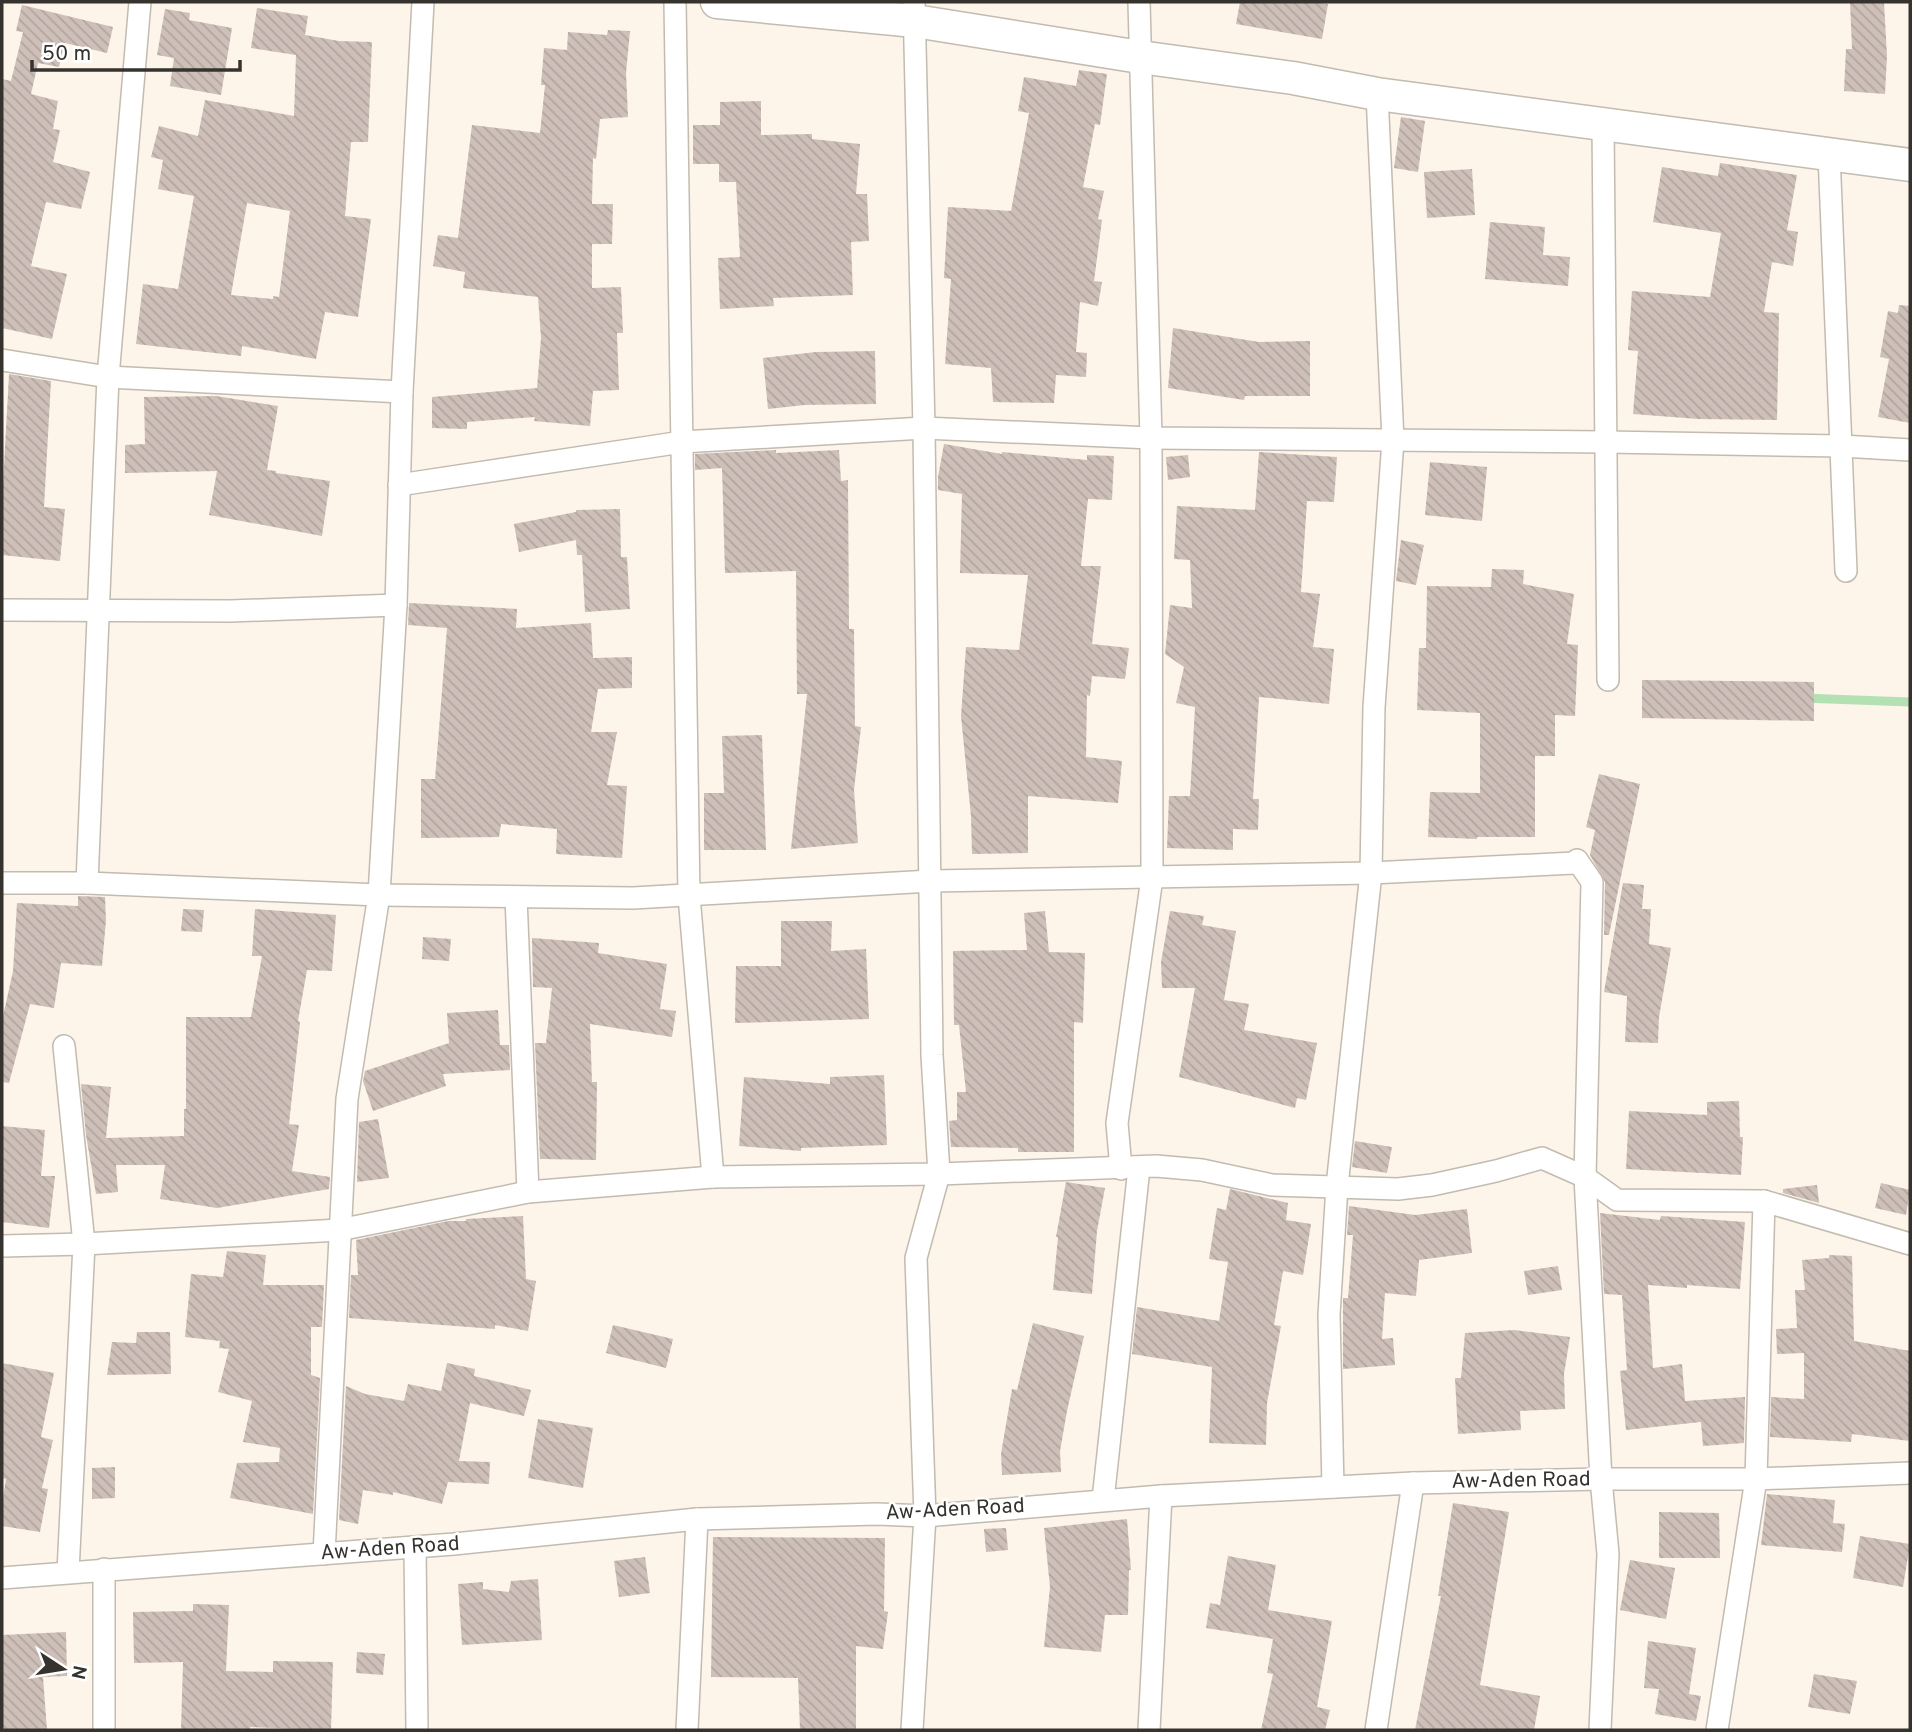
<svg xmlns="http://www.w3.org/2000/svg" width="1912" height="1732" font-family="Overpass,sans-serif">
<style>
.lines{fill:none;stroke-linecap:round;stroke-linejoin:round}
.stream{stroke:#b4e1b4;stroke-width:9}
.building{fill:url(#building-back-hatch);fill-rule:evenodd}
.street-casing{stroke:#c2bbaf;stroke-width:24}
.secondary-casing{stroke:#c2bbaf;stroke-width:35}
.street{stroke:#fff;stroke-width:21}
.secondary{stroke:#fff;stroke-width:32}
.labels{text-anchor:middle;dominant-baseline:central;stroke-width:5;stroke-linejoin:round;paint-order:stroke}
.street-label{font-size:21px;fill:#36332f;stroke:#fff}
</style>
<defs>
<pattern id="building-back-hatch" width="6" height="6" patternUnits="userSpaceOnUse" patternTransform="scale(1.75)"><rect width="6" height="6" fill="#cec0b9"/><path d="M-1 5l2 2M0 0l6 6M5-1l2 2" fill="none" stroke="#b2a59f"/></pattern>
</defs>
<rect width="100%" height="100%" fill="#fdf5e9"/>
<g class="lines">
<polyline class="stream" points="1802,698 1910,702"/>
</g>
<g class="building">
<polygon points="1240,2 1316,2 1328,4 1322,39 1236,24"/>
<polygon points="1850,2 1884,2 1887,56 1885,94 1844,91 1846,49 1852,49"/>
<polygon points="22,5 113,27 107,53 65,43 59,67 38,63 31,94 58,101 53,129 60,130 53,162 90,172 81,209 46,202 31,266 67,274 52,339 2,328 2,79 11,81 23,32 16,31"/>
<path d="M257,8L308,16L305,35L339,41L372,42L368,142H351L345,216L371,219L358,317L325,312L316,359L242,346L241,356L136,344L143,284L178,289L194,196L158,189L163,160L151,157L159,126L198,136L205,100L294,116L296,55L251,48ZM247,203L290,211L279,297L273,296V299L231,295Z"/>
<polygon points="165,9 190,13 189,20 232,28 221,95 170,86 174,58 157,55"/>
<polygon points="608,30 630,31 626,73 628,117 600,119 596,159 593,158 592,204 613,204 612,244 592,244 592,288 621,287 623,333 617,333 619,390 593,391 590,426 534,421 535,417 467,422 467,429 432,428 432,397 537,388 541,338 538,297 463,288 465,272 433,266 438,235 458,238 472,125 540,133 545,85 541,85 544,48 567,50 568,32 607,35"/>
<polygon points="1079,70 1107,74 1100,125 1095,124 1083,187 1104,191 1098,219 1102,220 1094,281 1102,282 1098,306 1080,302 1076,352 1087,353 1086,377 1056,375 1054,403 993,402 991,368 945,364 951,279 944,278 948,207 1011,211 1029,113 1018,111 1024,77 1076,86"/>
<polygon points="761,101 761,135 812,134 812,139 860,144 856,194 867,194 869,241 851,242 853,295 773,298 774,306 720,309 718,258 740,257 736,182 719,182 719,164 693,164 693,125 720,125 720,102"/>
<polygon points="1401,117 1425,121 1418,172 1394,168"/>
<polygon points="1720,163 1797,175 1787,230 1798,232 1793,266 1772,262 1764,312 1779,313 1777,420 1698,419 1633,414 1638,351 1628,350 1632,291 1710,297 1721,233 1653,222 1662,167 1718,176"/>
<polygon points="1472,169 1475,215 1427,218 1424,172"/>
<polygon points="1490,222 1545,227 1543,255 1570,257 1568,286 1485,279"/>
<polygon points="1899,305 1910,306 1910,423 1878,417 1889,359 1880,357 1888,311 1898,313"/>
<polygon points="1173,328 1259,342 1310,341 1310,396 1245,396 1244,400 1168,388"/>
<polygon points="875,351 876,404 804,405 768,409 763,358 816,352"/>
<polygon points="9,374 51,381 44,507 65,509 60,561 2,555 2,503"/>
<polygon points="216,396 278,406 267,470 276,471 276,473 330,481 322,536 209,515 217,471 125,473 125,445 145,444 144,397"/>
<polygon points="944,444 1002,454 1002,452 1087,460 1087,455 1114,456 1112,500 1088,499 1081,566 1101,566 1092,644 1129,648 1125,679 1092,676 1090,696 1087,695 1086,757 1122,761 1118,803 1028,796 1028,853 972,854 971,816 961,716 966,647 1019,650 1028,575 960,573 962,494 938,490 938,477"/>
<polygon points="776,450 776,453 839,450 841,481 848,480 849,629 854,629 855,726 861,727 854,790 858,843 791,849 807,694 797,694 796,571 725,573 722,468 695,470 695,454"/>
<polygon points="1259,452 1337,457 1334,502 1307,501 1301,592 1320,594 1313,647 1334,649 1329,704 1259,697 1253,799 1259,799 1258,830 1233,829 1233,850 1167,848 1169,796 1190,796 1195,707 1176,703 1184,667 1165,654 1170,605 1192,608 1190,560 1174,559 1177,506 1255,510"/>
<polygon points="1188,455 1190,477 1168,480 1166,457"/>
<polygon points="1430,462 1487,467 1482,521 1425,515"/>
<polygon points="620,509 621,557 627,557 630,609 585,612 582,555 577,555 576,540 519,552 514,524 576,512 576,510"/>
<polygon points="1401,540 1424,545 1416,585 1396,581"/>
<polygon points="1492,569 1524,570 1523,584 1574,594 1567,644 1578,645 1575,716 1555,715 1555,756 1535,756 1535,837 1477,837 1477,839 1428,837 1430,792 1480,793 1480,713 1417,710 1419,648 1426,648 1427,586 1491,587"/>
<polygon points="409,603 517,609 516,628 591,623 593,658 632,657 632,688 598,689 591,732 617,732 607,785 627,786 622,858 556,854 557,829 501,824 499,837 421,838 421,779 435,779 447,628 408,625"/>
<polygon points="1642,680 1814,682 1814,721 1642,718"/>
<polygon points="762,735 766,850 704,850 704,793 724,793 722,736"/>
<polygon points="1599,774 1640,784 1609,935 1604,935 1605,882 1590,855 1595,830 1586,827"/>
<polygon points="1623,883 1644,885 1642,909 1651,909 1649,944 1671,948 1659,1017 1658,1043 1625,1042 1627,996 1604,992"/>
<polygon points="78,896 105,897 106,920 102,966 61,963 54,1008 30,1004 9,1083 2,1082 2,1021 13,971 17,903 78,906"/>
<polygon points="183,909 204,910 202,932 181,931"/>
<polygon points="255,909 336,915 332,971 307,970 298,1021 300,1022 289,1124 299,1125 292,1171 330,1177 329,1189 217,1208 160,1199 165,1165 116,1165 118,1192 96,1194 86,1135 81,1084 111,1087 106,1138 184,1136 184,1109 186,1109 186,1017 251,1017 262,956 252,956"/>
<polygon points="1045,911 1049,952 1085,953 1083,1023 1074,1022 1074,1152 1018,1152 1018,1148 951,1147 949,1121 957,1120 957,1092 966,1092 959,1025 954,1025 953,951 1027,950 1024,913"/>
<polygon points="1170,911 1204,916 1202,925 1236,931 1224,1000 1249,1004 1244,1030 1317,1043 1306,1100 1297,1098 1295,1108 1179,1077 1195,988 1162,988 1161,962"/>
<polygon points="781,921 832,921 831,951 866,949 869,1019 735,1023 736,966 781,966"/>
<polygon points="423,937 451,939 449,961 422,959"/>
<polygon points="532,938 599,943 598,953 667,964 660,1009 676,1011 672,1037 590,1024 592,1082 597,1082 596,1160 540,1159 535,1043 546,1043 552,988 533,987"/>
<polygon points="498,1010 500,1045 509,1045 510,1070 443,1074 446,1086 373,1111 363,1081 365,1071 449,1043 447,1013"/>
<polygon points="884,1075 887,1145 801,1148 801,1151 739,1146 744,1077 830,1084 830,1077"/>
<polygon points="1739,1101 1740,1137 1743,1137 1741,1175 1626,1169 1629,1111 1707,1115 1707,1102"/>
<polygon points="378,1119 389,1178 357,1182 359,1122"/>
<polygon points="2,1126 45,1130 41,1176 55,1176 49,1228 2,1222"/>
<polygon points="1355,1141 1392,1147 1387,1173 1352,1167"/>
<polygon points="1066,1182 1105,1188 1097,1231 1092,1294 1053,1290 1058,1237 1056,1237"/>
<polygon points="1881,1183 1910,1190 1906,1215 1875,1208"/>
<polygon points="1817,1185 1819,1203 1783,1193 1783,1189"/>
<polygon points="1230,1189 1288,1203 1286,1220 1311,1224 1303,1275 1283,1271 1274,1325 1281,1326 1267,1403 1266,1445 1209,1443 1212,1367 1132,1354 1137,1307 1219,1321 1228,1262 1209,1259 1217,1208 1226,1210"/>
<polygon points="1349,1206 1415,1215 1467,1209 1472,1253 1419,1260 1416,1296 1385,1293 1382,1339 1393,1338 1395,1365 1343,1369 1343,1298 1348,1298 1353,1235 1347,1235"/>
<polygon points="1600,1213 1660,1220 1661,1216 1745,1222 1740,1289 1687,1285 1687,1288 1648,1285 1653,1368 1682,1364 1685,1401 1745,1397 1744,1443 1703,1446 1701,1422 1626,1430 1620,1371 1627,1370 1622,1295 1604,1294"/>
<polygon points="523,1216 526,1279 536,1281 528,1331 495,1325 495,1329 349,1318 351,1275 358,1275 356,1240 448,1221 466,1221 466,1219"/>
<polygon points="227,1251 266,1255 263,1285 324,1285 322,1327 311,1327 311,1375 320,1378 313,1514 230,1498 237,1463 279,1462 280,1448 243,1442 252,1401 218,1392 229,1349 219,1348 220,1341 185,1337 191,1274 223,1277"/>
<polygon points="1829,1255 1852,1256 1854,1341 1910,1351 1910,1441 1852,1434 1851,1442 1770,1437 1771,1397 1804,1399 1804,1353 1777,1354 1776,1329 1797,1328 1795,1290 1805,1290 1802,1260 1829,1258"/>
<polygon points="1558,1266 1562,1290 1528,1295 1524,1271"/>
<polygon points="1033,1323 1084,1336 1067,1411 1060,1451 1061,1472 1002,1475 1001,1454 1012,1389 1017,1390"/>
<polygon points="613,1325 673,1339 666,1368 606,1353"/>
<polygon points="1514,1330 1570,1337 1564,1374 1565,1409 1520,1411 1521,1430 1458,1434 1455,1378 1461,1378 1465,1333"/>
<polygon points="137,1332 170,1332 171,1374 107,1375 112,1342 136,1343"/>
<polygon points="2,1363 54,1373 41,1437 53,1440 42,1488 48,1489 40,1532 2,1526 2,1505 6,1479 2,1478"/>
<polygon points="447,1363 475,1369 474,1376 531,1390 524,1416 470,1403 459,1461 490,1462 489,1484 448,1482 442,1504 393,1492 393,1495 363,1490 358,1524 339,1520 346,1386 365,1394 404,1401 408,1384 441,1391"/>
<polygon points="538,1419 593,1428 583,1488 528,1478"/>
<polygon points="115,1467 115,1498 92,1499 92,1468"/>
<polygon points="1767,1494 1835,1500 1833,1523 1845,1524 1842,1552 1761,1545"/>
<polygon points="1453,1503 1509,1512 1480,1685 1540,1696 1534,1730 1415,1730 1441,1596 1438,1596"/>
<polygon points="1659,1512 1719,1513 1720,1558 1659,1558"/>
<polygon points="1127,1519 1131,1570 1129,1570 1128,1615 1105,1615 1101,1652 1044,1647 1050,1587 1044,1528"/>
<polygon points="1006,1528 1008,1550 986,1552 984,1529"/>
<polygon points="1860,1536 1910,1544 1903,1587 1853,1578"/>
<polygon points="713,1537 885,1538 884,1611 888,1612 883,1649 856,1646 856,1730 800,1730 798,1678 711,1677"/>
<polygon points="1228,1556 1276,1565 1268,1610 1332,1621 1317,1707 1330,1710 1325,1730 1261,1730 1273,1674 1267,1673 1273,1639 1206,1628 1210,1603 1220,1605"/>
<polygon points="645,1557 650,1593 619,1597 614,1561"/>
<polygon points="1630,1560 1675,1568 1666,1619 1620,1610"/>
<polygon points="538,1579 542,1640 462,1645 458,1584 483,1582 483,1589 509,1592 511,1581"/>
<polygon points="193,1604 229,1605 226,1671 273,1672 273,1661 333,1662 331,1730 250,1727 250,1730 181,1729 183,1662 134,1663 133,1612 193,1611"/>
<polygon points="66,1632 67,1676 43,1677 47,1730 2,1730 2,1635"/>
<polygon points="1648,1641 1696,1648 1689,1694 1701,1696 1696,1721 1655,1714 1659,1689 1644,1688"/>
<polygon points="357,1652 385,1654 383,1675 356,1673"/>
<polygon points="1814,1674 1857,1681 1850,1714 1808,1707"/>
</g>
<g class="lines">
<g class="street-casing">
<g id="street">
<polyline points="675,2 689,896 713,1177"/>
<polyline points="1603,123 1608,680"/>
<polyline points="1829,154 1846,571"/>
<polyline points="2,360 108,377 402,392"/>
<polyline points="399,485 682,442 924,428 1151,438 1606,442 1842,446 1910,450"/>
<polyline points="2,610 231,611 396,605"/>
<polyline points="2,883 87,883 379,895 633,898 931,881 1371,873 1574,863 1577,860 1592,882 1585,1177 1601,1479 1608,1554 1600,1730"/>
<polyline points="87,883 108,377 140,2"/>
<polyline points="516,897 528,1192"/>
<polyline points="64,1046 84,1244 68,1572"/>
<polyline points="1121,1169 1117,1123 1152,878 1151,438 1139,2"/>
<polyline points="2,1246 84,1244 339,1230 528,1192 713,1177 939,1174 1156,1166 1202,1170 1272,1185 1398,1189 1432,1185 1496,1171 1542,1158 1585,1177 1617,1200 1764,1201"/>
<polyline points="1333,1487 1329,1315 1337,1186 1371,873 1374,707 1393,440 1377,94"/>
<polyline points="1103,1500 1139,1168"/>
<polyline points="415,1547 417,1730"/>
<polyline points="324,1554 347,1099 379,895 396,605 402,392 423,2"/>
<polyline points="2,1578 454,1544 697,1519 877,1514 925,1516 1161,1496 1413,1483 1601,1479 1756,1479 1910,1473"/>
<polyline points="104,1730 104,1569"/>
<polyline points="687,1730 697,1519"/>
<polyline points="912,1730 925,1516 916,1258 939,1174 932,1055 924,428 914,2"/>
<polyline points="1149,1730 1161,1496"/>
<polyline points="1376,1730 1413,1483"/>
<polyline points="1717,1730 1756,1479 1764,1201 1910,1244"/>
</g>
</g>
<g class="secondary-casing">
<polyline id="secondary" points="717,2 915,21 1140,57 1293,78 1377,94 1910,165"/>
</g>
<use href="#street" class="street"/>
<use href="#secondary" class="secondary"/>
</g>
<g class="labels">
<g class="street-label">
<text transform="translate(1521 1481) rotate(-1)">Aw-Aden Road</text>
<text transform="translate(955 1510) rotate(-3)">Aw-Aden Road</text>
<text transform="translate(390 1549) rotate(-4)">Aw-Aden Road</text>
</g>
</g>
<rect width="1912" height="1732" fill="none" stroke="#36332f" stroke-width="7"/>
<g transform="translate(63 1669) rotate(102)" stroke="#ffffff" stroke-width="5" paint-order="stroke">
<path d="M0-5L12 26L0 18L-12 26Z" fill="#36332f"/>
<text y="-10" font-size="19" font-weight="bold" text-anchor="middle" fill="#36332f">N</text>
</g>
<path d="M32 60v10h208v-10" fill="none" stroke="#36332f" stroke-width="3.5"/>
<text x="42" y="60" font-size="21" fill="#36332f" stroke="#ffffff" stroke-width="5" paint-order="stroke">50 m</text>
</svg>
